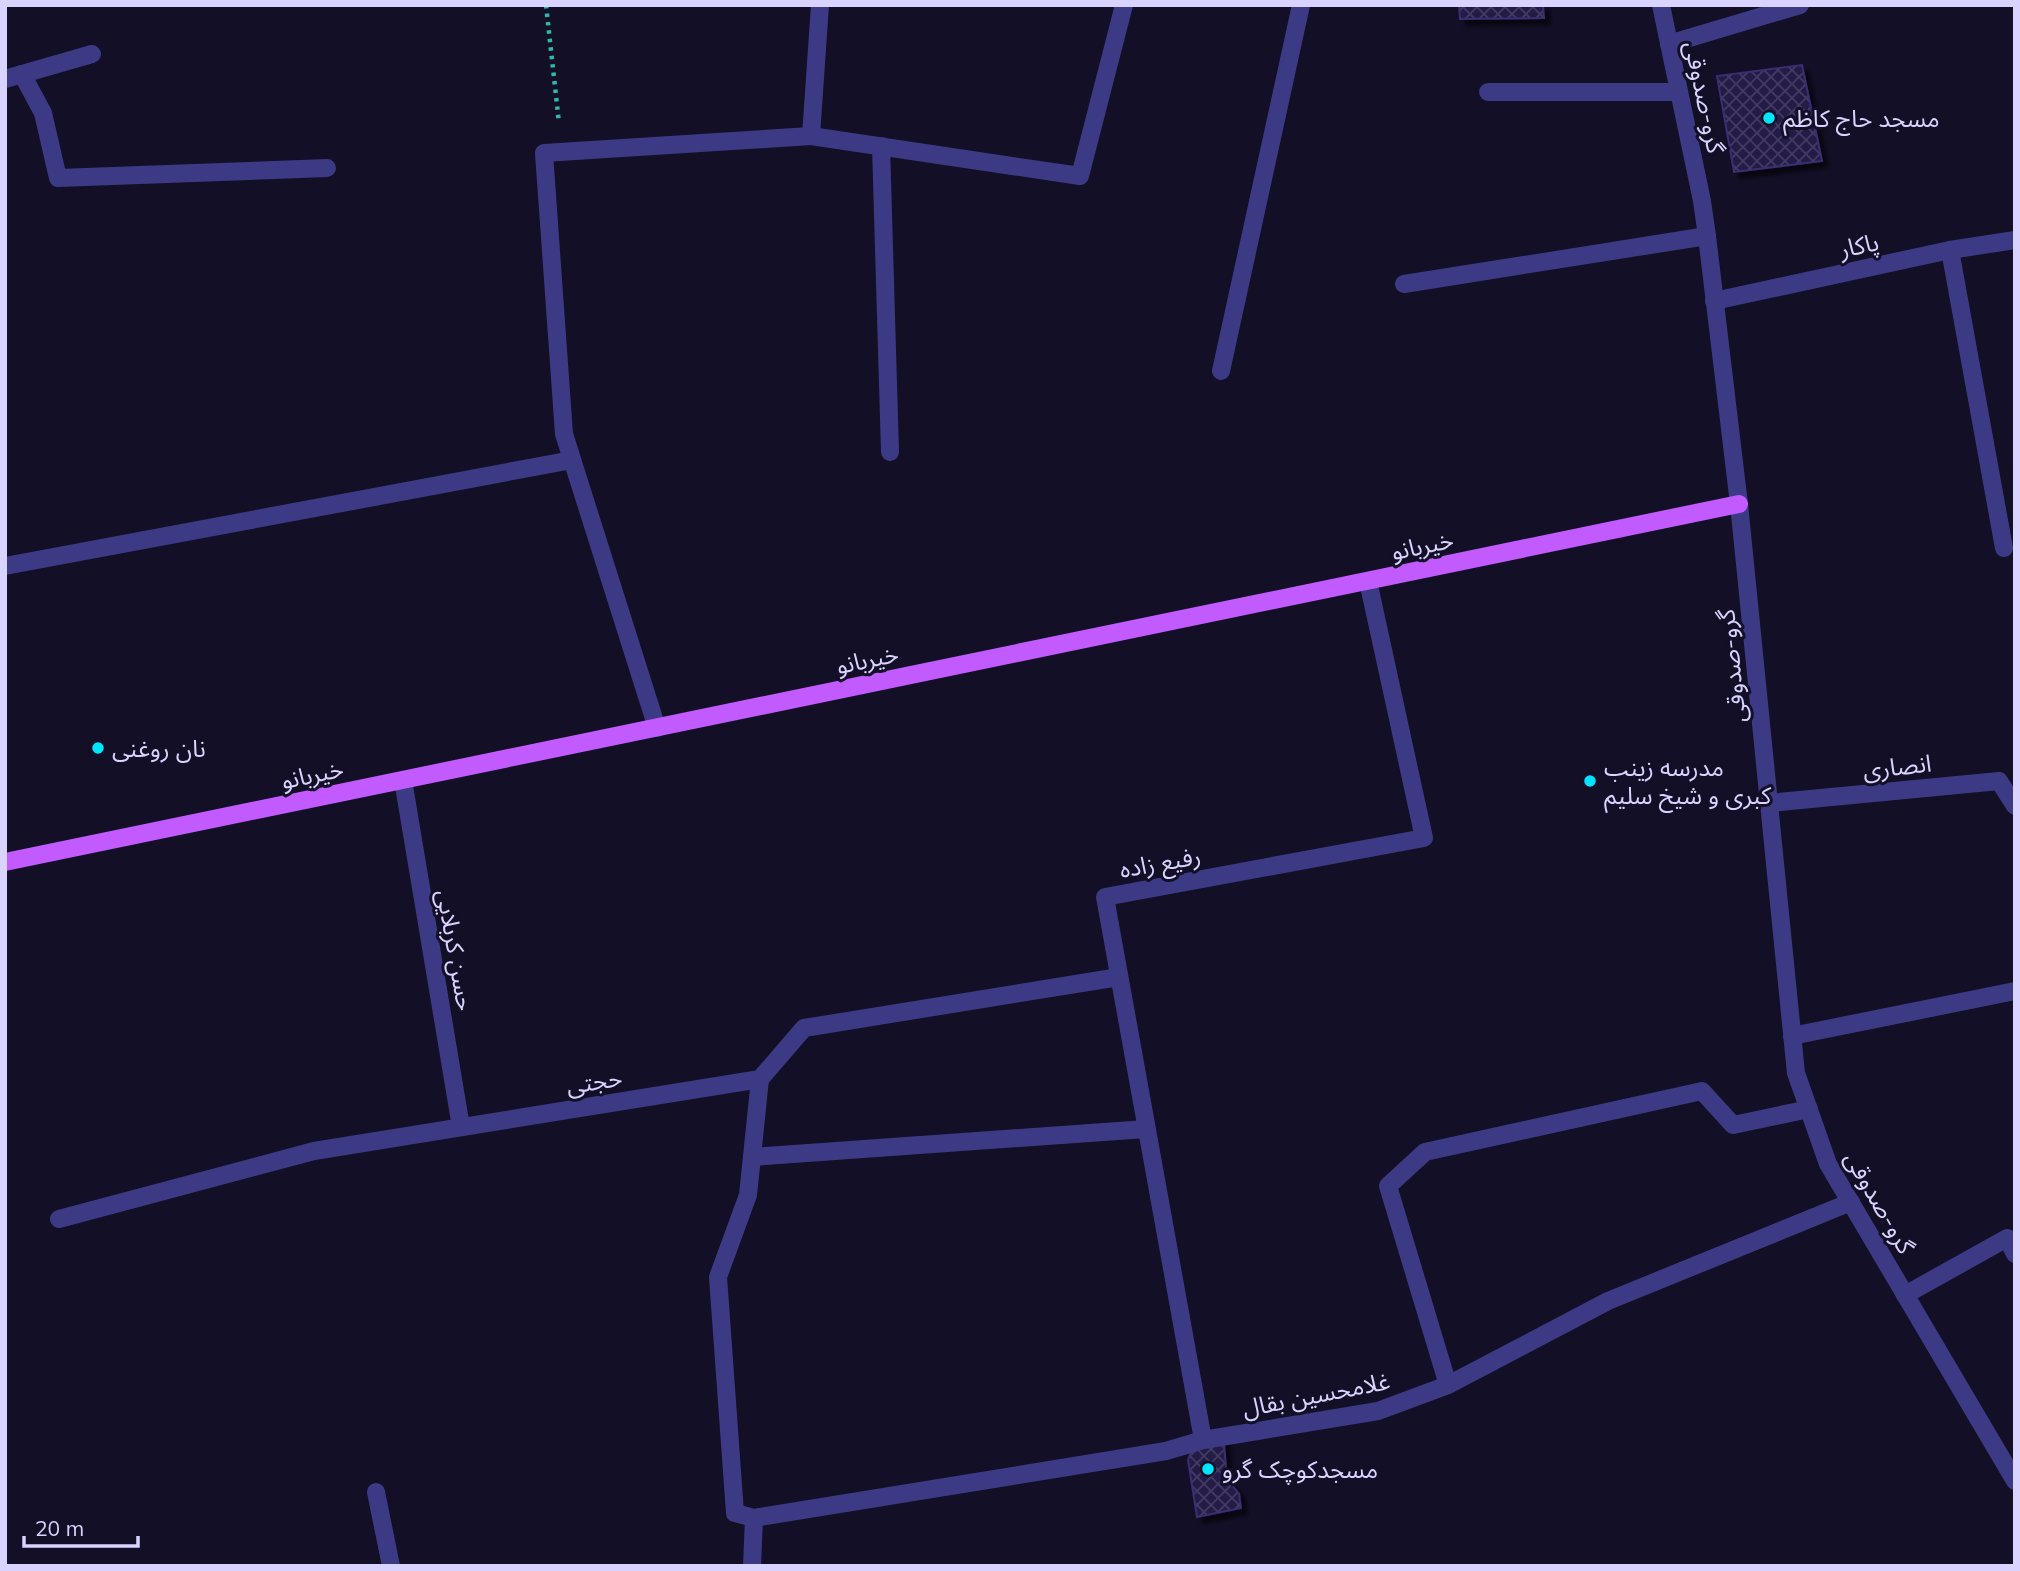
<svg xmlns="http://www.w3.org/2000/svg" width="2020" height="1571" font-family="Mulish,'Noto Sans Arabic',sans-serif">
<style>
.building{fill:url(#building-cross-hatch);stroke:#3b2d73;stroke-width:2;filter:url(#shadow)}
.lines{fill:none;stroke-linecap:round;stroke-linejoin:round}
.path{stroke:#2fb8b0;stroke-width:4.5;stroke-dasharray:3.5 5;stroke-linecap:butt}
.minor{stroke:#3d3a85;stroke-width:18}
.major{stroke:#c25bff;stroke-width:18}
.poi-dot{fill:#00e5ff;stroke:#130f26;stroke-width:2.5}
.labels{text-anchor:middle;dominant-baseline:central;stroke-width:6;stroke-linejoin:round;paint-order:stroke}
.street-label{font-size:24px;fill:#d9d4ff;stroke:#130f26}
.poi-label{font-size:24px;fill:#d9d4ff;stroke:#130f26;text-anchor:start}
</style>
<defs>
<pattern id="building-cross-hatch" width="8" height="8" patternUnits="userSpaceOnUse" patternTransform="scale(1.75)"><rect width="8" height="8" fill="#241b47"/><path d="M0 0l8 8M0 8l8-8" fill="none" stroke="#433b63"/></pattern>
<filter id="shadow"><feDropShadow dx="6" dy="6" stdDeviation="2" flood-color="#0009"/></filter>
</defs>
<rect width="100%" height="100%" fill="#130f26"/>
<g class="building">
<polygon points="1459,5 1543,5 1544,18 1460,19"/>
<polygon points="1802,65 1822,161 1734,172 1717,76"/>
<polygon points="1223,1433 1227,1479 1239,1494 1241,1508 1197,1517 1188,1460 1193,1447"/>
</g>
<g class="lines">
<polyline class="path" points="546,5 559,123"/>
<g class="minor">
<polyline points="1661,5 1702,201 1707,236 1739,504 1796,1073 1828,1164 2015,1481"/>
<polyline points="1669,44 1800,5"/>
<polyline points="22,74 43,113 58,178 327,168"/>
<polyline points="5,79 92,54"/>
<polyline points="1488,92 1679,92"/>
<polyline points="811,136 820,5"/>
<polyline points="881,146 890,452"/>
<polyline points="1950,250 2004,548"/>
<polyline points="1404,284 1707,236"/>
<polyline points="1714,301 1950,250 2015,240"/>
<polyline points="1221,371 1301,5"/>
<polyline points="5,566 572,460"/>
<polyline points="657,728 564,434 544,153 811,136 1080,176 1124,5"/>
<polyline points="403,780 461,1127"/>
<polyline points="1769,803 1999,781 2015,806"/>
<polyline points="1792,1036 2015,991"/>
<polyline points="760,1079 748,1195 718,1277 735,1513 754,1518 1166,1451 1203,1440 1378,1411 1448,1385 1608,1301 1851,1202"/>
<polyline points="752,1157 1146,1129"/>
<polyline points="59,1219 314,1151 760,1079 804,1028 1119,977"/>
<polyline points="1905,1295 2007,1238 2015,1254"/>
<polyline points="1448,1385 1388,1186 1425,1152 1702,1091 1733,1125 1809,1109"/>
<polyline points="1203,1440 1105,897 1424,838 1368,581"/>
<polyline points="376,1492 391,1566"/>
<polyline points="752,1566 754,1518"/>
</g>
<polyline class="major" points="5,862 1739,504"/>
</g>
<g class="poi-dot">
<circle cx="1769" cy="118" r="7"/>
<circle cx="98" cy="748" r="7"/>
<circle cx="1590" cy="781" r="7"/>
<circle cx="1208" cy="1469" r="7"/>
</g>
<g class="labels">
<g class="street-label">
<text transform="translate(1705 97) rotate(78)">گرو-صدوقی</text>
<text transform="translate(1859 245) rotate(-12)">پاکار</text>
<text transform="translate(1422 545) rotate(-12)">خیربانو</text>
<text transform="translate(867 659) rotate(-12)">خیربانو</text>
<text transform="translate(1731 666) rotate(-96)">گرو-صدوقی</text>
<text transform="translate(1897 766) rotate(-6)">انصاری</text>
<text transform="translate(312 774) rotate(-12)">خیربانو</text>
<text transform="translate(1160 862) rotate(-10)">رفیع زاده</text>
<text transform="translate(456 950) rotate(80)">حسن کربلایی</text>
<text transform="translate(594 1081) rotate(-9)">حجتی</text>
<text transform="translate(1880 1202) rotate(60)">گرو-صدوقی</text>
<text transform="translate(1316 1394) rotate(-11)">غلامحسین بقال</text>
</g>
<g class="poi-label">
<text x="1783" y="118">مسجد حاج کاظم</text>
<text x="112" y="748">نان روغنی</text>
<text x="1604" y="767">مدرسه زینب<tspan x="1604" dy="28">کبری و شیخ سلیم</tspan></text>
<text x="1222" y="1469">مسجدکوچک گرو</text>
</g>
</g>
<rect width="2020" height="1571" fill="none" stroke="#d9d4ff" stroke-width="14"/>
<path d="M24 1536v10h114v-10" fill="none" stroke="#d9d4ff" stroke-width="3.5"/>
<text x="35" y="1536" font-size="21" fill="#d9d4ff" stroke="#130f26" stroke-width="5" paint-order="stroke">20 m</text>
</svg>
